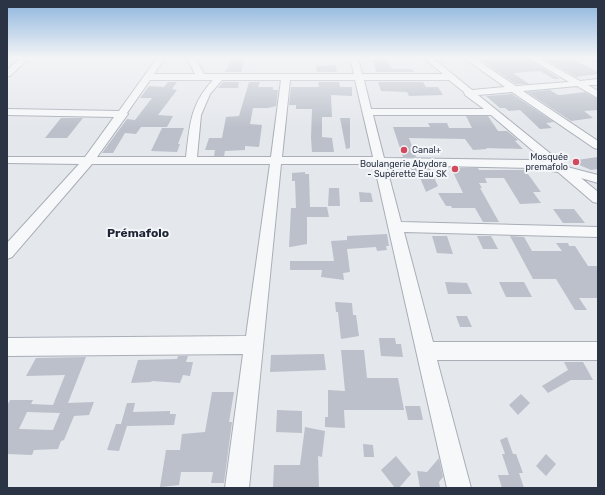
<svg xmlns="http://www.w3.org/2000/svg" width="605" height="495" font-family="Rubik,sans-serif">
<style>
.building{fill:#bbc0ca;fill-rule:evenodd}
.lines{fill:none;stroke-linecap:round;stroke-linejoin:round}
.minor-casing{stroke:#a9aeb7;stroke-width:2}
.minor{fill:#f7f8fa;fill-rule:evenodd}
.poi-dot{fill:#d1495b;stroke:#f4f6f9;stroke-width:1.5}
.labels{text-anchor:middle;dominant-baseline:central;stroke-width:4;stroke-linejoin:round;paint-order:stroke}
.far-poi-label{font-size:9px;fill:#2b3445;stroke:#f4f6f9;text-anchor:end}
.neighbourhood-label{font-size:12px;font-weight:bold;fill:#1d2536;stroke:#f4f6f9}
</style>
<rect width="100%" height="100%" fill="#e4e7ec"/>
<g class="building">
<polygon points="230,58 243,58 242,62 244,62 241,72 224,72 228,68"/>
<polygon points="493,58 528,58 560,79 554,79 540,71 513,73 529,84 516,84 480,60"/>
<polygon points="543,58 570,58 598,72 598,74 576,77"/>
<polygon points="373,59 386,59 392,69 412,69 414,72 376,72"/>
<polygon points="335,65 337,72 317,72 316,66"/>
<polygon points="168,82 177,82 172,89 177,90 158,115 173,116 167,127 141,127 136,134 125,133 113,153 102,153 127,119 135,120 152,98 140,98 149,86 164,87"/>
<polygon points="223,82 239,82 238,88 218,88"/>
<polygon points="249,82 260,82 258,87 273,87 273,90 278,90 276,106 268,108 253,108 250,124 262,125 259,147 245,146 245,150 225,151 224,156 214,156 215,150 205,150 209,138 222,138 226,117 239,116"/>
<polygon points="318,82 339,82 340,87 352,87 352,96 331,95 332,117 322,117 322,137 332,138 334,152 312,152 311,138 312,109 296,109 296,105 289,105 291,87 319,87"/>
<polygon points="378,82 423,82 426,87 438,87 443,95 409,96 407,92 381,91"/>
<polygon points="550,90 558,95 561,95 585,92 598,99 598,110 584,111 593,118 571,121 527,92"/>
<polygon points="512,94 554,122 546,123 552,128 540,129 520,110 509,111 505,108 500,108 486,96"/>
<polygon points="466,116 488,116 498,131 507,131 518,140 515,141 523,149 486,148 487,149 473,150 465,139 409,138 416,157 403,157 393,127 430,127 428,123 447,123 449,128 472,128"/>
<polygon points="61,118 83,118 67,138 45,138"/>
<polygon points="340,118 350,118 350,148 346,149"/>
<polygon points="162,128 184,128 178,144 180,144 177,152 151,151"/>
<polygon points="598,157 598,169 591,170 570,161"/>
<polygon points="406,167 429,167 438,186 426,192 418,173 409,173"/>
<polygon points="451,168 478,168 479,170 525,170 541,192 533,192 541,203 520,204 504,178 485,178 487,183 479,183 482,188 480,188 499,222 483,222 475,208 452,208 451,206 446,206 438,193 463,193"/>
<polygon points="305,172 305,174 309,174 310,207 327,207 329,217 307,217 307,244 290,247 289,247 291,208 296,208 295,181 292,181 292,173"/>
<polygon points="329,188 339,188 340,206 328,206"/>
<polygon points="359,192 371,193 373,202 360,202"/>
<polygon points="553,209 574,209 585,223 563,223"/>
<polygon points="387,234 389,246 386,246 387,250 377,251 376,247 347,249 350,272 343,273 344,280 321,277 322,270 290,270 290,261 334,261 331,241 347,240 347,236"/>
<polygon points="432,236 447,236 453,254 437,253"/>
<polygon points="477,236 491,236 498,249 483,249"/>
<polygon points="510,236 524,237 532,251 562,251 556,243 568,243 569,246 575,246 588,266 598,266 598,298 579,298 587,310 575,310 556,279 533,279"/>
<polygon points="445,282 467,283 472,294 448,294"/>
<polygon points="499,282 524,282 532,297 506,297"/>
<polygon points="335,302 352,303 353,315 356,315 359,336 341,339 338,312 336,312"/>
<polygon points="456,316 467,316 472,327 460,327"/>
<polygon points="379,338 395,338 396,344 401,344 403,357 381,356"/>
<polygon points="341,350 364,350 367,378 398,378 404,410 344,410 345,428 325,427 325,417 328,417 328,390 345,391"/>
<polygon points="324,354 326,370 270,372 271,355"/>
<polygon points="178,356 188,356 186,362 193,362 190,376 183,375 180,383 152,381 151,382 131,383 138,360 177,359"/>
<path d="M86,357L68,403L94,402L89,415L74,416L64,440L61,441L58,449L34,450L32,455L7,454V406L10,400H33L31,404L53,405L65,375L26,376L36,358ZM27,412L60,413L53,430L19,429Z"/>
<polygon points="564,362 583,362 593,380 571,380 548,393 542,386 568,370"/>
<polygon points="212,392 234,392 229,422 232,422 224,483 211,483 213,472 181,472 179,485 160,487 166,450 180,450 182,434 205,432"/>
<polygon points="521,394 530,403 518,415 509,405"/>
<polygon points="127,403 135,403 133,412 170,411 170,414 176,414 174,425 127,426 119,451 107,450 116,424 121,424"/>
<polygon points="405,406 420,406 423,420 408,420"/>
<polygon points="277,410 302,411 302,433 276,432"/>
<polygon points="305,427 325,431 322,457 318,456 319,488 273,488 274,465 300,465"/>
<polygon points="507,437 513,454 516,454 523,473 519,473 524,488 502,488 498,475 509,475 502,454 505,454 500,440"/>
<polygon points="363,444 373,445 374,457 364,457"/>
<polygon points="546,454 556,464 546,476 536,466"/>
<polygon points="396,456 411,474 399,488 395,488 381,470"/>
<polygon points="439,458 443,477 439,482 440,488 420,488 417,471 427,472"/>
</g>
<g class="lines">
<g class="minor-casing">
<g id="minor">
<polygon points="20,58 29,58 10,76 7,76 7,70"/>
<path d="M157,58H165L154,74H195L187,58H195L204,74H354L350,58H358L362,74H443L424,58H433L472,90L505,87L464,58H474L516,86L569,82L529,58H539L580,81L598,79V85H588L598,91V98L577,86L523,91L598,141V149L594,148L512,92L478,95L567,167L598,175V183L581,178L598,192V203L593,202L558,172L533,168L386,165L401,222L598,227V237L404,232L433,342H598V360H437L471,488H447L374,164H281L249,488H225L243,354L7,356V338L246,336L270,164H92L12,257L7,259V243L79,164L7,163V157H85L114,117L7,115V109L119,111ZM150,80H213C190,105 190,124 186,157H97L128,114L127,113ZM222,80H281L271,157H197L201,115L210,94ZM290,80H355L373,157H282ZM364,80H449L464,92L465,95L484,109H371ZM373,115H491L546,162L533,160L384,158Z"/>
<polygon points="590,58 598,58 598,63"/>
</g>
</g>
<use href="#minor" class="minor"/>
</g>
<linearGradient id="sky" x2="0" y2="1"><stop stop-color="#8bb4dd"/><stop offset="0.45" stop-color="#f3f4f6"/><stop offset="1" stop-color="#f3f4f6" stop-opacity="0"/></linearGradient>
<rect width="605" height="128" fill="url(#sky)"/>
<g class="poi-dot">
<circle cx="404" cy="150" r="4"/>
<circle cx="576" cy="162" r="4"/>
<circle cx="455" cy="169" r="4"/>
</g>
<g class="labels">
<g class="far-poi-label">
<text x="412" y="150" text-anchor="start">Canal+</text>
<text x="568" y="157">Mosquée<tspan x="568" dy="10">premafolo</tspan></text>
<text x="447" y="164">Boulangerie Abydora<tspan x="447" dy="10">- Supérette Eau SK</tspan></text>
</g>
<g class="neighbourhood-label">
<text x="138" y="233">Prémafolo</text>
</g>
</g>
<rect width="605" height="495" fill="none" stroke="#2b3445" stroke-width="16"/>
</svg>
